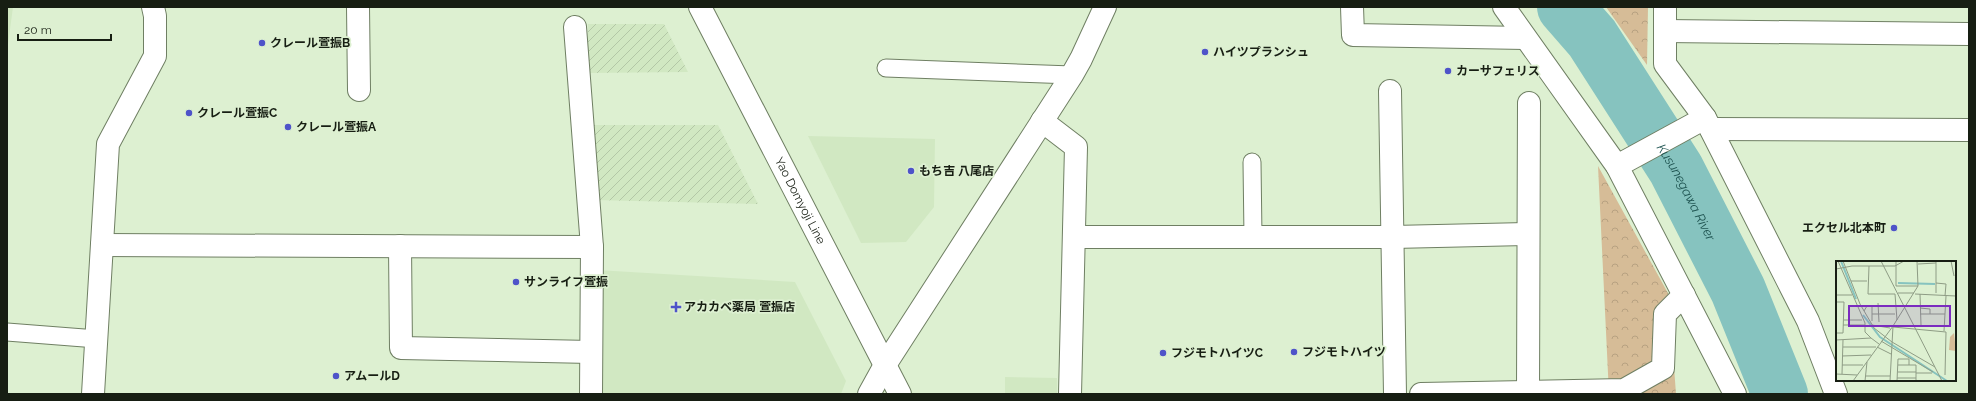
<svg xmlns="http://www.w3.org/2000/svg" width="1976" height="401" font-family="Raleway,'Noto Sans JP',sans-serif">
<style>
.built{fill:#d1e8c2}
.industrial{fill:url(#industrial-furrows)}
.park{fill:url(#park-crowns)}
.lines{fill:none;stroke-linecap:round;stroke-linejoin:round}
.river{stroke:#86c3bf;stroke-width:56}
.lane-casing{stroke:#6f7f63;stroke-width:19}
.street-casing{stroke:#6f7f63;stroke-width:24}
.secondary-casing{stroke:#6f7f63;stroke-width:24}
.lane{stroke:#fff;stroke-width:17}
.street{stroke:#fff;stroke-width:22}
.secondary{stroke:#fff;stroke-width:22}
.poi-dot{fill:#4e53c9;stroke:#ddf0d1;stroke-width:1.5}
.labels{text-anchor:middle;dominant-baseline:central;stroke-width:3.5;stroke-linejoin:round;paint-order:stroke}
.poi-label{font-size:12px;font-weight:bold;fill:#171e13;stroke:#ddf0d1;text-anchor:start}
.street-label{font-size:12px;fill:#171e13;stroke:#ddf0d1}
.water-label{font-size:13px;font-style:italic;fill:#205552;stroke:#ddf0d1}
.inset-river{fill:none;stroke:#86c3bf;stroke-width:2}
.inset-road{fill:none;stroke:#8e9c85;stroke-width:1}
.view{fill:#7b2cbf;fill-opacity:0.15;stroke:#7b2cbf;stroke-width:2}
.inset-edge{fill:none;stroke:#171e13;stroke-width:2}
</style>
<defs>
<pattern id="industrial-furrows" width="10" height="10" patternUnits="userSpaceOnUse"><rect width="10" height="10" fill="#d1e8c2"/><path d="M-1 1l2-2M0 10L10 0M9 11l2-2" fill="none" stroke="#b3c7a6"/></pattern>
<pattern id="park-crowns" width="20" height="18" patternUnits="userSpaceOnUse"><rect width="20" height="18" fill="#d6bc97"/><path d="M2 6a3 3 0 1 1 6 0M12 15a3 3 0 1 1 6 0" fill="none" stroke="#b7a181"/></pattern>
</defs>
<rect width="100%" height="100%" fill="#ddf0d1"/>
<g class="built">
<polygon points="7,7 13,7 7,52"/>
<polygon points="808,136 935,139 934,207 906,242 861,243"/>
<polygon points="597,270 795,282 846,381 841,394 595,394"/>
<polygon points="1005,377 1057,378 1057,394 1005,394"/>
</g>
<g class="industrial">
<polygon points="588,24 664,24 688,72 588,73"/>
<polygon points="587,125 718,125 758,204 594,200"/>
</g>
<g class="park">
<polygon points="1606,7 1648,7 1647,65"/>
<polygon points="1598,166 1680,315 1671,326 1676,394 1609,394"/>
</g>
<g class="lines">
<path class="river" id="s1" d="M1565,7L1592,38L1676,169L1738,290L1780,394"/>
<g class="lane-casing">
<g id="lane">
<polyline points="886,68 1072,75"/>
<polyline points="1252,162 1253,237"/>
<polyline points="7,332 97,339"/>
</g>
</g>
<g class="street-casing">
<g id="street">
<polyline points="358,7 359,90"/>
<polyline points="1352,7 1353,35 1525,38"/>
<polyline points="1504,7 1617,166 1735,394"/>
<polyline points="1665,7 1665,64 1705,118 1808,321 1836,394"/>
<polyline points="575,27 592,247 591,394"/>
<polyline points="1665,31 1969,34"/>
<polyline points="1390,91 1395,394"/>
<polyline points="1042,121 1076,147 1070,394"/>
<polyline points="1711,129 1969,130"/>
<polyline points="1617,166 1705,118"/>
<polyline points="1074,237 1393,237 1528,234"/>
<polyline points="102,245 592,247"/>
<polyline points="400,246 401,348 591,352"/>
<polyline points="1528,392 1529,103"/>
<polyline points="93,394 108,144 155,56 155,16 153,7"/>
<polyline points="869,394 885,365"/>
<polyline points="1421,394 1624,390 1663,368 1665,314 1684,295"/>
</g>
</g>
<g class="secondary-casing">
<g id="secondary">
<path id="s2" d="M700,7L900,394"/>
<polyline points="885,365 1072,75 1081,59 1105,7"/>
</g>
</g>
<use href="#lane" class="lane"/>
<use href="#street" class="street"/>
<use href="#secondary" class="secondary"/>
</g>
<g class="poi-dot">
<circle cx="262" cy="43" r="4"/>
<circle cx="1205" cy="52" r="4"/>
<circle cx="1448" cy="71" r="4"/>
<circle cx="189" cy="113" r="4"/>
<circle cx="288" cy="127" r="4"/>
<circle cx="911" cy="171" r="4"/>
<circle cx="1894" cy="228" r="4"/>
<circle cx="516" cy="282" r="4"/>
<path d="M674 301h4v4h4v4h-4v4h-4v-4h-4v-4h4z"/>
<circle cx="1294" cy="352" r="4"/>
<circle cx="1163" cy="353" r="4"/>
<circle cx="336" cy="376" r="4"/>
</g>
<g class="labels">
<g class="poi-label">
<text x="270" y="43">クレール萱振B</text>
<text x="1213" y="52">ハイツプランシュ</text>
<text x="1456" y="71">カーサフェリス</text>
<text x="197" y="113">クレール萱振C</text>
<text x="296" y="127">クレール萱振A</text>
<text x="919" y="171">もち吉 八尾店</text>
<text x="1886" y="228" text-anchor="end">エクセル北本町</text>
<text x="524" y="282">サンライフ萱振</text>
<text x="684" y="307">アカカベ薬局 萱振店</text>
<text x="1302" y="352">フジモトハイツ</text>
<text x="1171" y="353">フジモトハイツC</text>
<text x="344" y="376">アムールD</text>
</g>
<g class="street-label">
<text stroke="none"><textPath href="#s2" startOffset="218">Yao Domyoji Line</textPath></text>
</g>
<g class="water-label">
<text stroke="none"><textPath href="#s1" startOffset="222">Kusunegawa River</textPath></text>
</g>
</g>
<g transform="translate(1836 261)">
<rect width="120" height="120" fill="#ddf0d1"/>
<path d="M118,72L120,90L113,89L114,76Z" fill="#d6bc97"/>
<path class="inset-river" d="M5,0L20,38M62,22L99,23M27,54L44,76L111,120"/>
<path class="inset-road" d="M2,0L29,62V71L35,77M7,0L24,43L38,67L56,81L99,106M45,0L106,120M60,0V25H82M115,0L118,15M82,3L100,2M33,5L32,33H59L61,59M0,8L16,5H59L68,0M15,20H31M100,22L110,23L109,35M62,32H78M100,32V0M79,33L120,35M84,33L85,64M0,34H16M0,41H8L7,72H0M42,42L43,61M84,47L94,48V53M28,50L31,45H42M36,53H59M84,53H109M8,59H26M36,60V45M7,64H29M36,64L54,67M57,66L110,71L109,114M108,70L110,35M0,79L35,77L43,83M45,80L97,111M7,86H40M41,86L55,93M6,95L35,94M6,104H27M62,104H80V120M62,111H80M80,112H96M0,113L21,114M6,113L7,79M30,115H54M61,117H80M17,120L57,65M29,120L31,101M54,120L57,65L82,25L81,0M61,120L62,98H73V104"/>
<path class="view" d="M13,45H114V65H13Z"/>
<rect width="120" height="120" class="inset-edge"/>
</g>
<rect width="1976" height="401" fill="none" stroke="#171e13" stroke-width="16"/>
<path d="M18 34v6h93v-6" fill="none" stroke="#171e13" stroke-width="2"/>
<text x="24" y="34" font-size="12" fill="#171e13" stroke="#ddf0d1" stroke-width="3" paint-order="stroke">20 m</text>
</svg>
